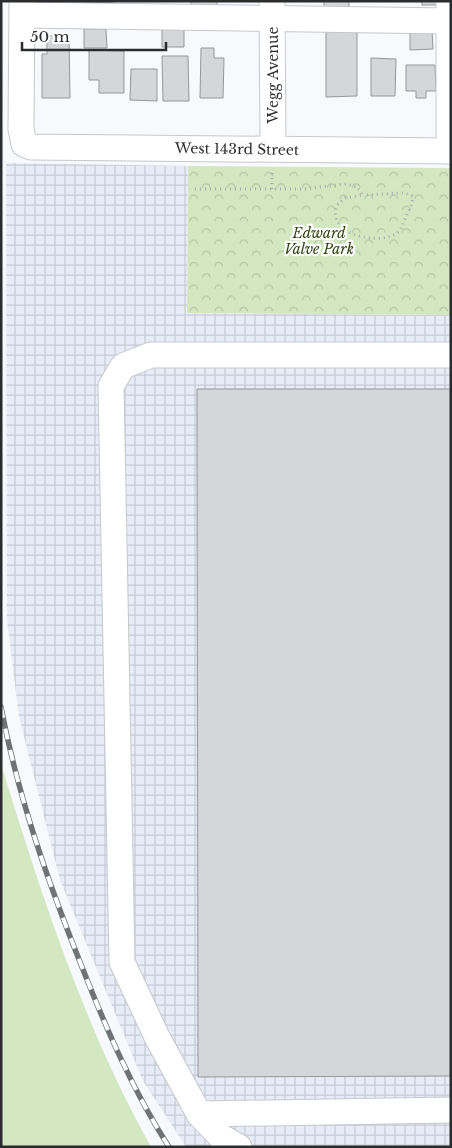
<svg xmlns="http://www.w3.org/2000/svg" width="452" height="1148" font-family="'Libre Baskerville',serif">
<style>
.industrial{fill:url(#industrial-grid)}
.grass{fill:#d3e7c1}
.park{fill:url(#park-crowns)}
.building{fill:#d4d6da;stroke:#95979a}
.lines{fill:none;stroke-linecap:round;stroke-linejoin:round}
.minor-casing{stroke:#c6c8cc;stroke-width:27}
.path{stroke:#a8aaad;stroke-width:3;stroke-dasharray:1 4;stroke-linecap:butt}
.minor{stroke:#fff;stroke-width:25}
.rail-casing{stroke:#717275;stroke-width:5.5}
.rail{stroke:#fff;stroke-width:4;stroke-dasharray:11;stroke-linecap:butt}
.labels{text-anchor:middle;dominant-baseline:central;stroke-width:4.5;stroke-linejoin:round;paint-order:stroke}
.street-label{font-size:14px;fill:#2b2c2e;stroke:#fff}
.park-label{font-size:14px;font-style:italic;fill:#2b4208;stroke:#fff}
</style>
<defs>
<pattern id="industrial-grid" width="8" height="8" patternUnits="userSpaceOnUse" patternTransform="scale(1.25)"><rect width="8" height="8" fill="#e7ecf7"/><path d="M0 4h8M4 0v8" fill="none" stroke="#c6cbd4"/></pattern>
<pattern id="park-crowns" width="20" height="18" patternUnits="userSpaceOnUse" patternTransform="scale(1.25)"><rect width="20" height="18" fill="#d3e7c1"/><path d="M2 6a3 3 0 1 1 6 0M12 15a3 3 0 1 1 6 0" fill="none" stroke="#b5c6a6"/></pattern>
</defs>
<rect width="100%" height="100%" fill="#f7f9fd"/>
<polygon class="industrial" points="6,163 188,166 187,313 451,315 451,1147 186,1147 143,1081 60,880 19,717 7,620"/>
<path class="grass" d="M1,764C41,894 84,1027 151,1147H1Z"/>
<polygon class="park" points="188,166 451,168 451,315 187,313"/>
<g class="building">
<polygon points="55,1 112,1 112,3"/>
<polygon points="191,1 217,1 217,6 191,5"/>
<rect x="324" y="1" width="25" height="7"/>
<rect x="422" y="1" width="15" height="4"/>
<polygon points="184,28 184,47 162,47 162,29"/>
<polygon points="84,29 106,29 107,48 84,48"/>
<polygon points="326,29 357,29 357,96 326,97"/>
<polygon points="432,30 433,49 410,50 410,31"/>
<polygon points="47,36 69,36 70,98 42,98 42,54 47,54"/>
<polygon points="201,48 214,48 214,58 224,58 223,98 200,98"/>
<polygon points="89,50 124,51 124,93 99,93 99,80 89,80"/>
<polygon points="162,56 188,56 189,101 163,101"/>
<polygon points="371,58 396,59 395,96 371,96"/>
<polygon points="406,65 435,65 436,91 426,91 426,98 416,98 416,91 406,91"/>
<polygon points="131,69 157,69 157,101 130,100"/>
<polygon points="197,389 451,389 451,1076 198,1077"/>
</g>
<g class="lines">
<g class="minor-casing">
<g id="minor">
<polyline points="22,1 21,129 24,144 31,147 451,151"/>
<polyline points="272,1 273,149"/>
<polyline points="449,1 449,151"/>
<polyline points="22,15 449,21"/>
<polyline points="199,1114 451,1110"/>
<polyline points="239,1147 220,1136 199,1114 157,1037 122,962 111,386 123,366 151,355 451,355"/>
</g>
</g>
<g class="path">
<path d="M195,189H304L346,184L357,187L363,195L345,198L337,205C326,237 380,244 396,234C402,230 404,220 407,214C410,208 414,202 412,196L404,193L363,195"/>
<polyline points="272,189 272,169"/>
</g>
<use href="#minor" class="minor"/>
<g class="rail-casing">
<path id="rail" d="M1,707C18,797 48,882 82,967C106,1028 133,1091 169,1147"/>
</g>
<use href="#rail" class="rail"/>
</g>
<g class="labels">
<g class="street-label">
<text transform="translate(273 75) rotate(-90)">Wegg Avenue</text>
<text transform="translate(237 149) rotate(1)">West 143rd Street</text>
</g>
<g class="park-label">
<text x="319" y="233">Edward<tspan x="319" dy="16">Valve Park</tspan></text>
</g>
</g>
<rect width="452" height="1148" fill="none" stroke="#2b2c2e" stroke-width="5"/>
<path d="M22 42v8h144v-8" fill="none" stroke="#2b2c2e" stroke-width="2.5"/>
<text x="30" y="42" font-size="15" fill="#2b2c2e" stroke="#ffffff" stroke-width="4" paint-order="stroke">50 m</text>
</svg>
